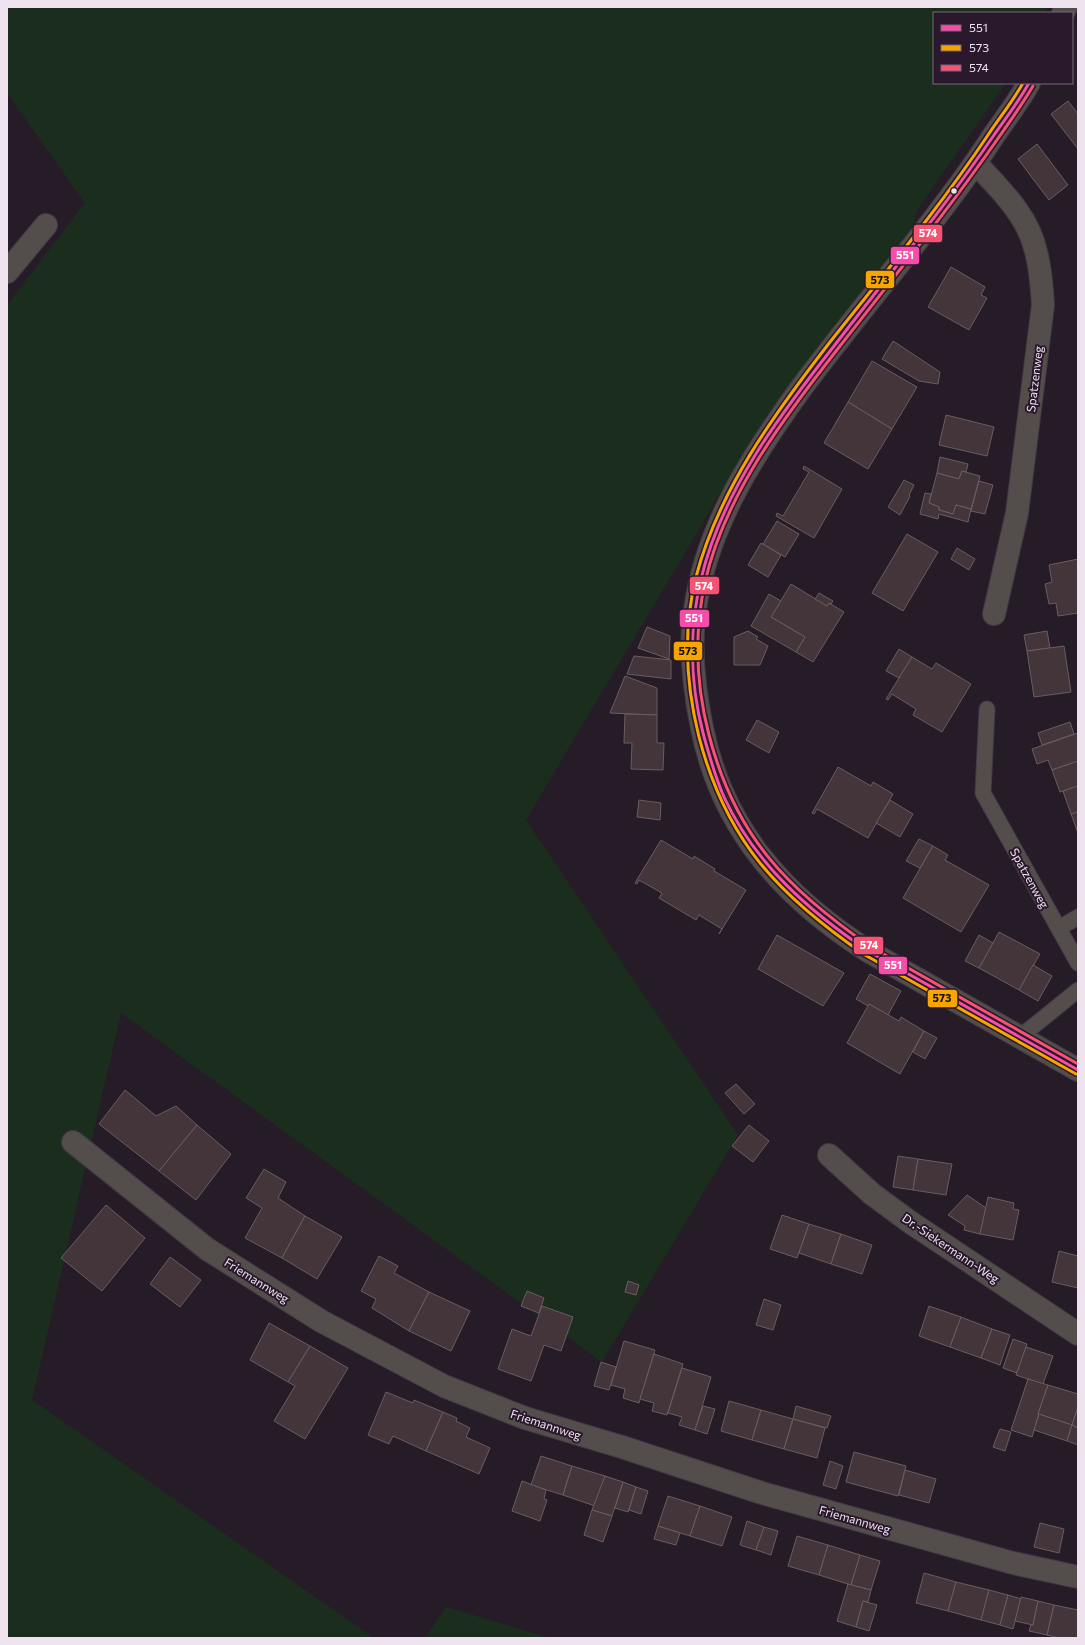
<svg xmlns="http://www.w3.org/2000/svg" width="1085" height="1645" font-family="Commissioner,sans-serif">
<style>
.green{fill:#1b2e1e}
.building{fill:#433539;stroke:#695d62}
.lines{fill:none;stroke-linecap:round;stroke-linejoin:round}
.lane-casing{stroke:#413943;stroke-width:17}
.street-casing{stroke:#413943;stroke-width:24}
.lane{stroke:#534e4c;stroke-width:15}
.street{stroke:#534e4c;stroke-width:22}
.bus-1-casing{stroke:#2a182c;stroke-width:6}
.bus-2-casing{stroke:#2a182c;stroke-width:6}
.bus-3-casing{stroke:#2a182c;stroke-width:6}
.bus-1{stroke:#f54da8;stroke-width:3}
.bus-2{stroke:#f7a600;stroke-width:3}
.bus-3{stroke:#f65372;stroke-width:3}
.bus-dot{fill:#eee2ef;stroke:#2a182c;stroke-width:1.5}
.labels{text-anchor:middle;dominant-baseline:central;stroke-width:4;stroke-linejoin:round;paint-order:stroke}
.street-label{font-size:12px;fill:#eee2ef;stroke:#2a182c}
.line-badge{stroke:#2a182c;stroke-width:1.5}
.badge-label{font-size:11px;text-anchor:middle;font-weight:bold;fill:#fff}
.pale-badge-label{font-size:11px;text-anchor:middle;font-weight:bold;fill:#111}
</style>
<rect width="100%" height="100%" fill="#261c28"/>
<g class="green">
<polygon points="7,7 1048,7 1045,13 934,13 934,83 1006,83 917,210 907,254 768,413 526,820 738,1135 602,1362 121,1013 32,1400 374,1638 7,1638 7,305 85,203 7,93"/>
<polygon points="446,1607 550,1638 425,1638"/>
</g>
<g class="building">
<polygon points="1068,101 1078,114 1078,149 1051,114"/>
<polygon points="1037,144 1068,185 1049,200 1018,159"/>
<polygon points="951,267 985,287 981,295 987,298 969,330 928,307"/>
<polygon points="893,341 940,372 938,384 919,381 882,359"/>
<polygon points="872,361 917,387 892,429 848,402"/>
<polygon points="848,402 892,429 868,469 824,443"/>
<polygon points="946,415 994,427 987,456 939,445"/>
<polygon points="940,457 968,464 966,472 962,471 959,479 937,473"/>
<polygon points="804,466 842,489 814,538 776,516 777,513 783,516 809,472 803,469"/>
<polygon points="962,471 980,476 971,509 956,505 953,514 939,510 939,507 929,503 937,473 959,479"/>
<polygon points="904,480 914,485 909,495 910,496 900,515 888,507"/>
<polygon points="979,481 993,485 985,514 971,511"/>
<polygon points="925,493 931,494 929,503 939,507 939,510 953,514 956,505 971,509 968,522 939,514 938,519 920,514"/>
<polygon points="777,521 799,534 785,557 763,544"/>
<polygon points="907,534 938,552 903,611 872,593"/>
<polygon points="761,543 781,555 768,577 748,565"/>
<polygon points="957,548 975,559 969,570 951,559"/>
<polygon points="1078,559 1078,613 1058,616 1056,603 1049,604 1045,584 1052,582 1049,565"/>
<polygon points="791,584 827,606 829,603 844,612 813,662 796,652 805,637 771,617"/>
<polygon points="819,593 833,601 831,604 829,603 827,606 815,599"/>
<polygon points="769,594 781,601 771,617 805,637 796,652 751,626"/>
<polygon points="647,627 670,636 669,659 638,648"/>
<polygon points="748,631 758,637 756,639 768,646 760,665 734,665 734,637"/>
<polygon points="1047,631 1050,648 1027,651 1024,635"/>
<polygon points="1064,646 1071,692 1034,697 1027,651"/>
<polygon points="899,649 912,657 899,678 886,671"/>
<polygon points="634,656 671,660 671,679 627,674"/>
<polygon points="912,657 932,669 936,663 971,684 942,732 913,715 916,709 892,694 888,700 886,699"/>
<polygon points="625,676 657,688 657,715 610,713"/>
<polygon points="625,714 657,715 657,743 664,743 663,770 631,769 632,743 624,743"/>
<polygon points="757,720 779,732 769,753 746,740"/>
<polygon points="1070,722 1074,734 1042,745 1038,733"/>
<polygon points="1078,733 1078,761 1052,770 1048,760 1037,764 1032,749"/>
<polygon points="1078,761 1078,786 1060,792 1052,770"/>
<polygon points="838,767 871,786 873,782 893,794 868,838 817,809 814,814 812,813"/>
<polygon points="1078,786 1078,812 1071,814 1063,791"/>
<polygon points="639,800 661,803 660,820 637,817"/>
<polygon points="890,800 913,814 900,837 876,823"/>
<polygon points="1078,812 1078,833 1071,814"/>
<polygon points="919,839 933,846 920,868 906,861"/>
<polygon points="661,840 693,859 694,856 715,869 714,871 746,890 719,934 722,929 699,915 696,920 659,898 662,893 639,880 637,884 635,883"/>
<polygon points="933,846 948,855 945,860 989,885 961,932 903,898"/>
<polygon points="999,932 1040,954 1019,990 979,968"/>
<polygon points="777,935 844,973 823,1006 758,969"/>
<polygon points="979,935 993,943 979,968 965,961"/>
<polygon points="1033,965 1052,976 1038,1001 1019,990"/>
<polygon points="870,974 901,991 888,1015 869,1004 868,1006 856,999"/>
<polygon points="869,1004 899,1021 901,1017 924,1031 900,1074 847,1043"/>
<polygon points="924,1031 937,1038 925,1059 913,1052"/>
<polygon points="736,1084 755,1104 744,1114 725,1093"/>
<polygon points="125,1090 156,1116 176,1106 197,1125 159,1171 99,1124"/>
<polygon points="197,1125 231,1154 196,1200 159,1171"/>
<polygon points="749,1125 769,1141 753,1162 732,1146"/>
<polygon points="898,1156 918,1159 913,1190 893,1187"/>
<polygon points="918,1159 952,1164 946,1195 913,1190"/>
<polygon points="264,1169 286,1182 278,1198 305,1216 282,1258 245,1238 262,1208 246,1198"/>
<polygon points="967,1195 986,1208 980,1234 964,1230 965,1226 948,1215"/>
<polygon points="988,1197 1014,1203 1013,1209 1019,1210 1013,1240 980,1234"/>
<polygon points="106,1205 145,1238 102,1291 61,1258"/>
<polygon points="782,1215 809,1224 797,1258 770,1249"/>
<polygon points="305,1216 342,1237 317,1279 282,1258"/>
<polygon points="809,1224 841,1234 831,1264 799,1253"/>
<polygon points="841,1234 872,1245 862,1274 831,1264"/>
<polygon points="1059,1251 1078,1256 1078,1288 1052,1282"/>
<polygon points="379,1256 398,1266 394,1273 429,1292 409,1331 372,1308 376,1299 361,1291"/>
<polygon points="170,1257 201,1280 180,1307 150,1284"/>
<polygon points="628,1281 639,1285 636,1295 625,1292"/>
<polygon points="527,1291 544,1298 539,1313 521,1306"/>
<polygon points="429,1292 470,1311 451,1351 409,1331"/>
<polygon points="764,1299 781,1305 773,1330 756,1325"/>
<polygon points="542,1306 573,1317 561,1351 544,1345 531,1381 498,1369 512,1329 531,1336"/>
<polygon points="929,1306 961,1317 950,1347 919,1336"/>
<polygon points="961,1317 992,1329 981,1358 950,1347"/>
<polygon points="269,1323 310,1346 288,1382 250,1360"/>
<polygon points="992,1329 1010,1335 1000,1365 981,1358"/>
<polygon points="1013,1339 1027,1344 1017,1373 1003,1368"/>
<polygon points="624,1341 655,1350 639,1403 623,1398 625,1389 611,1385"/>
<polygon points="310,1346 348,1368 305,1439 274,1421 295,1386 288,1382"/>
<polygon points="1026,1347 1053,1356 1043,1384 1016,1375"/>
<polygon points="654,1354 683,1364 667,1415 652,1411 654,1403 640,1399"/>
<polygon points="601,1362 616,1367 609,1390 594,1386"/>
<polygon points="682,1368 711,1377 695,1430 679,1425 682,1417 668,1413"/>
<polygon points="1028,1379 1048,1385 1038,1414 1039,1414 1032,1437 1011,1430"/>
<polygon points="1048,1385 1078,1394 1078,1407 1072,1425 1038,1414"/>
<polygon points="386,1392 413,1403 414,1400 443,1412 426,1451 393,1436 389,1444 368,1435"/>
<polygon points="729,1401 761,1410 752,1440 721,1431"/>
<polygon points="703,1406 715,1409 707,1434 695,1430"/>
<polygon points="796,1406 831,1416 827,1428 793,1419"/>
<polygon points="1078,1407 1078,1428 1072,1425"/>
<polygon points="761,1410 793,1419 784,1449 752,1440"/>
<polygon points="443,1412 457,1418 456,1421 470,1428 466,1437 490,1448 479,1474 426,1451"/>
<polygon points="1039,1414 1072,1425 1067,1441 1034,1430"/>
<polygon points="793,1419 825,1428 817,1458 784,1449"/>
<polygon points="1072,1425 1078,1428 1078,1445 1067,1441"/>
<polygon points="1000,1429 1011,1432 1005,1451 993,1447"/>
<polygon points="854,1452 906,1466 898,1496 846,1482"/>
<polygon points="541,1456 572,1466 563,1495 531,1485"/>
<polygon points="830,1461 843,1466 836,1489 823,1485"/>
<polygon points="572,1466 605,1476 595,1506 563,1495"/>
<polygon points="905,1470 936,1479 929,1503 899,1495"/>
<polygon points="605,1476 623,1482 612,1516 592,1510"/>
<polygon points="522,1481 546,1490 544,1499 547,1500 540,1521 512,1511"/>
<polygon points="623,1482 636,1487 628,1512 615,1508"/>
<polygon points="636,1487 648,1491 641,1514 629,1510"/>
<polygon points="668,1496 700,1506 690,1536 658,1526"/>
<polygon points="700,1506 732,1517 722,1546 690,1536"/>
<polygon points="592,1510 612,1516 603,1542 584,1535"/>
<polygon points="747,1521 764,1527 756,1550 740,1545"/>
<polygon points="1040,1523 1064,1529 1059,1553 1034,1547"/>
<polygon points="658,1526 680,1533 676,1545 654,1539"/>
<polygon points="764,1527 778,1531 771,1555 756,1550"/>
<polygon points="797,1536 828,1545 819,1575 788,1566"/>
<polygon points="828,1545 860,1555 851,1585 819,1575"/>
<polygon points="860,1555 880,1561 871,1590 851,1585"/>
<polygon points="924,1573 956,1582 948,1611 916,1603"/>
<polygon points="956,1582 989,1590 981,1620 948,1611"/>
<polygon points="848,1584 871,1590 868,1602 863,1601 856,1627 837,1621"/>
<polygon points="989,1590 1008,1595 1000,1625 981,1620"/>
<polygon points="1008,1595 1021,1599 1013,1629 1000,1625"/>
<polygon points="1021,1597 1038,1601 1033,1625 1015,1621"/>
<polygon points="863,1601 877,1605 869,1631 856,1627"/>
<polygon points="1038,1601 1054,1605 1047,1635 1029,1631 1031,1625 1033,1625"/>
<polygon points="1054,1605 1078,1610 1078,1638 1059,1638 1047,1635"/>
</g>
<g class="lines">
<g class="lane-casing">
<g id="lane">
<polyline points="987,709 983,793 1078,963"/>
<polyline points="1059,928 1078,917"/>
<polyline points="1020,1037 1078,990"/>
</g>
</g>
<g class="street-casing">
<g id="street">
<polyline points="1063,13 1066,7"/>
<path d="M1029,83C1019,101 1006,118 994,135C967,177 936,217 905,256C870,300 835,343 802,387C754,453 706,527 695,610C689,649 694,689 702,728C722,829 784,897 868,951L1078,1070"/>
<path d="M976,163C990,179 1006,194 1018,212C1038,239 1041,273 1043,305L1017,513L994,614"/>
<polyline points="7,272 46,225"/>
<polyline points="73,1142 207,1249 321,1321 444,1386 525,1418 622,1447 762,1493 1013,1563 1078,1577"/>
<polyline points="829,1155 872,1194 910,1222 1078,1334"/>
</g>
</g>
<use href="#lane" class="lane"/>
<use href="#street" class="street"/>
<g class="bus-1-casing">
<path id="bus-1" d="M1029,83C1019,101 1006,118 994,135C944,208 888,276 834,346C779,416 722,491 701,579C689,629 690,683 703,733C709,755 715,777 724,797C755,864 809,911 868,951L1078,1070"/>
</g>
<g class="bus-2-casing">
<path id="bus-2" d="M1023,83C1013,101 1000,117 988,135C940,207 884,274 830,342C775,413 719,489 696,577C683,629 686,685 699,737C726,841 779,896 865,955L1076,1074"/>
</g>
<g class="bus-3-casing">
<path id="bus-3" d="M1033,86C1023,103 1011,120 999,137C949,209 894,277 840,346C785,416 725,494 705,582C694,633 696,685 709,735C735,836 787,889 871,947L1078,1064"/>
</g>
<use href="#bus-1" class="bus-1"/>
<use href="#bus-2" class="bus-2"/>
<use href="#bus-3" class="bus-3"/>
</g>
<circle class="bus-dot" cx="954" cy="191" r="3.5"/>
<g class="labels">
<g class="street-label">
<text transform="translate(1034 379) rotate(-83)">Spatzenweg</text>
<text transform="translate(1030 878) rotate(61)">Spatzenweg</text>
<text transform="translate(951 1248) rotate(34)">Dr.-Siekermann-Weg</text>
<text transform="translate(257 1280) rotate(32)">Friemannweg</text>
<text transform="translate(546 1424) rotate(18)">Friemannweg</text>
<text transform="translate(855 1519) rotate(16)">Friemannweg</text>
</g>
</g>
<g class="line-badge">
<rect x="913" y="224" width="30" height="19" rx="4" fill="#f65372"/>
<rect x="890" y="246" width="30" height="19" rx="4" fill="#f54da8"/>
<rect x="865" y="270" width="30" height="19" rx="4" fill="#f7a600"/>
<rect x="689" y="576" width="31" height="19" rx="4" fill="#f65372"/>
<rect x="679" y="609" width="31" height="19" rx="4" fill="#f54da8"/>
<rect x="673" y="641" width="30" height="20" rx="4" fill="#f7a600"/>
<rect x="853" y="936" width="31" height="19" rx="4" fill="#f65372"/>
<rect x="878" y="956" width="30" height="19" rx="4" fill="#f54da8"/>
<rect x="927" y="989" width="31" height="19" rx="4" fill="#f7a600"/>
</g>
<g class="badge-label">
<text x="928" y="237">574</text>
<text x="905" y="259">551</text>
<text x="704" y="590">574</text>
<text x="694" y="622">551</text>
<text x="869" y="949">574</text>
<text x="893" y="969">551</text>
</g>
<g class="pale-badge-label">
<text x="880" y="284">573</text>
<text x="688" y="655">573</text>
<text x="942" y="1002">573</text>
</g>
<rect width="1085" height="1645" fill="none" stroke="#eee2ef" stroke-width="16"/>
<rect x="933" y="12" width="140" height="72" fill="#2a182c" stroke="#78697a"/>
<rect x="941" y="25" width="20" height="6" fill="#f54da8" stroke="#78697a"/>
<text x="969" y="32" font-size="12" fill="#eee2ef">551</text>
<rect x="941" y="45" width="20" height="6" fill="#f7a600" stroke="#78697a"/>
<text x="969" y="52" font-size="12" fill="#eee2ef">573</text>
<rect x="941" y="65" width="20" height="6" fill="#f65372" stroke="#78697a"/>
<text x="969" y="72" font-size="12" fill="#eee2ef">574</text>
</svg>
